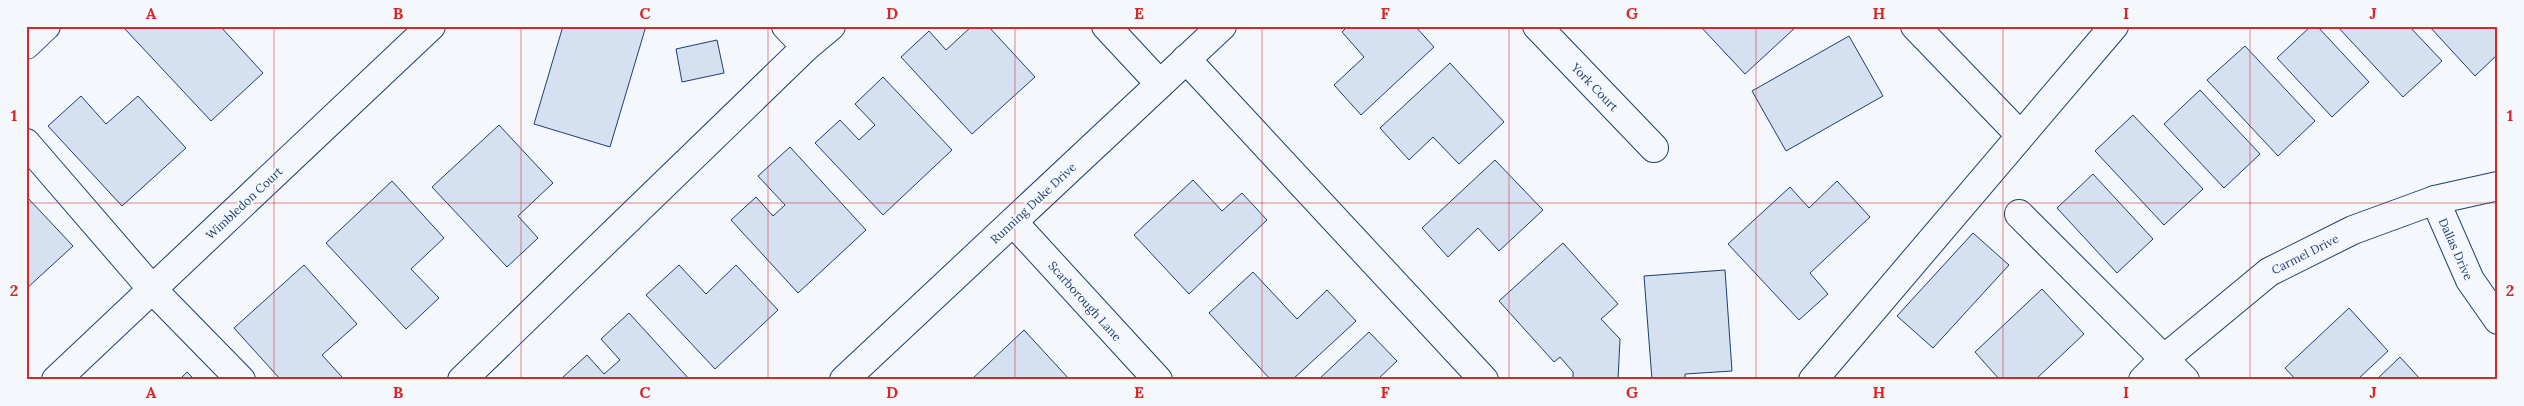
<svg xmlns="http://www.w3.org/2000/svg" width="2524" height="406" font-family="Lora,serif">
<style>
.building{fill:#d5e0f0;stroke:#1d3f73}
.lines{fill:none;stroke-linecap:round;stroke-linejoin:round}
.minor-casing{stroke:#1d3f73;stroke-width:30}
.minor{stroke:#f4f7fb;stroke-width:28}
.grid{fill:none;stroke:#d62828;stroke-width:1;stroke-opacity:0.55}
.labels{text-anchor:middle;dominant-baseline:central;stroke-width:4;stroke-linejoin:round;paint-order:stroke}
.street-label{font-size:12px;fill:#1d3f73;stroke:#f4f7fb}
.neatline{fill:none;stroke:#d62828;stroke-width:2}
.grid-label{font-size:16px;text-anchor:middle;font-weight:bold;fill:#d62828}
</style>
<rect width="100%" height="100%" fill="#f4f7fb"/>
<g class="building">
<polygon points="127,26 220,26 263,73 211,121 124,28"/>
<polygon points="563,26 646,26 610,147 534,124"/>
<polygon points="972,26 988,26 1035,77 972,134 901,57 929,31 946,50"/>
<polygon points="1348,26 1415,26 1434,47 1361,115 1334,85 1364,57 1342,32"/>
<polygon points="1700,26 1797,26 1745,74"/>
<polygon points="2311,26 2317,26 2369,82 2332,117 2277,58"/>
<polygon points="2337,26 2409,26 2442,61 2403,97"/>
<polygon points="2429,26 2497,26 2498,54 2475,76"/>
<polygon points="1849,36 1883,96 1786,151 1752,91"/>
<polygon points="717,40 724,73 682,82 676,49"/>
<polygon points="2245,46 2315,121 2278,156 2207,80"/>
<polygon points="1450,63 1504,122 1459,164 1433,137 1409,160 1380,128"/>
<polygon points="883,77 952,150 883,215 815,143 840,120 859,140 875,125 855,104"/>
<polygon points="2200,90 2260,154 2224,188 2164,124"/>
<polygon points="81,96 106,124 138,96 186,148 122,206 48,126"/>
<polygon points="2133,115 2203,189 2164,225 2095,151"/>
<polygon points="499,125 553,183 518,216 538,238 507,267 432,187"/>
<polygon points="790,147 866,230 798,293 731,220 756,197 773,216 785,205 758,176"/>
<polygon points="1495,160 1543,210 1499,251 1478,228 1448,257 1422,228"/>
<polygon points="2093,174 2153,239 2117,273 2057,208"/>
<polygon points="1193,180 1222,211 1242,193 1267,220 1189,294 1134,235"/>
<polygon points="392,181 444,238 411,269 439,298 406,329 326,243"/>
<polygon points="1837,181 1870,217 1810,273 1828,294 1799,320 1728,244 1790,187 1809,208"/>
<polygon points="26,196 73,246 26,289"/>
<polygon points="1973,233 2009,265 1933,348 1897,316"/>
<polygon points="1563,243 1618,304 1601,319 1620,339 1618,380 1573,380 1573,372 1560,357 1554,362 1499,301"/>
<polygon points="304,265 357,324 322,355 342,377 340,380 281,380 234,328"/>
<polygon points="679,265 706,294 736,265 778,310 715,369 646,295"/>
<polygon points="1725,270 1732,371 1685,374 1685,380 1652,380 1644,276"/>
<polygon points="1253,272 1297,319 1327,290 1356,321 1292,380 1271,380 1209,313"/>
<polygon points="2042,289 2084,334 2035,380 2000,380 1975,352"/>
<polygon points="2349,308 2388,351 2357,380 2296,380 2285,368"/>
<polygon points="629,313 690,380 564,380 562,378 587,355 604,374 620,360 601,339"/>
<polygon points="1024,330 1070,380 971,380"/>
<polygon points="1369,332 1397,361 1377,380 1318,380"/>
<polygon points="2400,357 2421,380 2376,380"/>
<polygon points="187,372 195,380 179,380"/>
</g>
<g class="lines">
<g class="minor-casing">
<g id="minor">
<polyline points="786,26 806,47"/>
<polyline points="1106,26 1160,84"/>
<polyline points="1537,26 1654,148"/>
<polyline points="1915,26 2020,135"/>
<polyline points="26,45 46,26"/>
<polyline points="1186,59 1484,380"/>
<polyline points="26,143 152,289 241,380"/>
<polyline points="2435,200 2470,280 2498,320"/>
<polyline points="2019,214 2185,380"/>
<polyline points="1013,222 1158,380"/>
<polyline points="56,380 431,26"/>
<polyline points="462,380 806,47 831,26"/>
<polyline points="844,380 1222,26"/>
<polyline points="1813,380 2114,26"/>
<polyline points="2143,380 2165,358 2269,272 2353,230 2435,200 2498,186"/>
</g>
</g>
<use href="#minor" class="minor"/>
</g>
<path class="grid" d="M274,26V380M521,26V380M768,26V380M1015,26V380M1262,26V380M1509,26V380M1756,26V380M2003,26V380M2250,26V380M26,203H2498"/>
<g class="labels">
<g class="street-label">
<text transform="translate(1595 87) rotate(46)">York Court</text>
<text transform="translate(244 203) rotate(-43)">Wimbledon Court</text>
<text transform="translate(1033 203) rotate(-43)">Running Duke Drive</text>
<text transform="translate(2456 249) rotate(66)">Dallas Drive</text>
<text transform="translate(2305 254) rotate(-27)">Carmel Drive</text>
<text transform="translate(1085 301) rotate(48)">Scarborough Lane</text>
</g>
</g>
<rect width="2524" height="406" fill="none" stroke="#f4f7fb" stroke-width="55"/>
<rect x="28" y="28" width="2468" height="350" class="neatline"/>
<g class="grid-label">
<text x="151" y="19">A</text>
<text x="398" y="19">B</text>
<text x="645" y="19">C</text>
<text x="892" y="19">D</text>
<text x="1139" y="19">E</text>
<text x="1385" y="19">F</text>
<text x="1632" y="19">G</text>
<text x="1879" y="19">H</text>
<text x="2126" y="19">I</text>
<text x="2373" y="19">J</text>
<text x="14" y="121">1</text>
<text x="2510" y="121">1</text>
<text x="14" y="296">2</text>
<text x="2510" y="296">2</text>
<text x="151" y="398">A</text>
<text x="398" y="398">B</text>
<text x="645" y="398">C</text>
<text x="892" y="398">D</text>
<text x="1139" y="398">E</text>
<text x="1385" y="398">F</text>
<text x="1632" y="398">G</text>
<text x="1879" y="398">H</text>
<text x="2126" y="398">I</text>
<text x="2373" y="398">J</text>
</g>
</svg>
